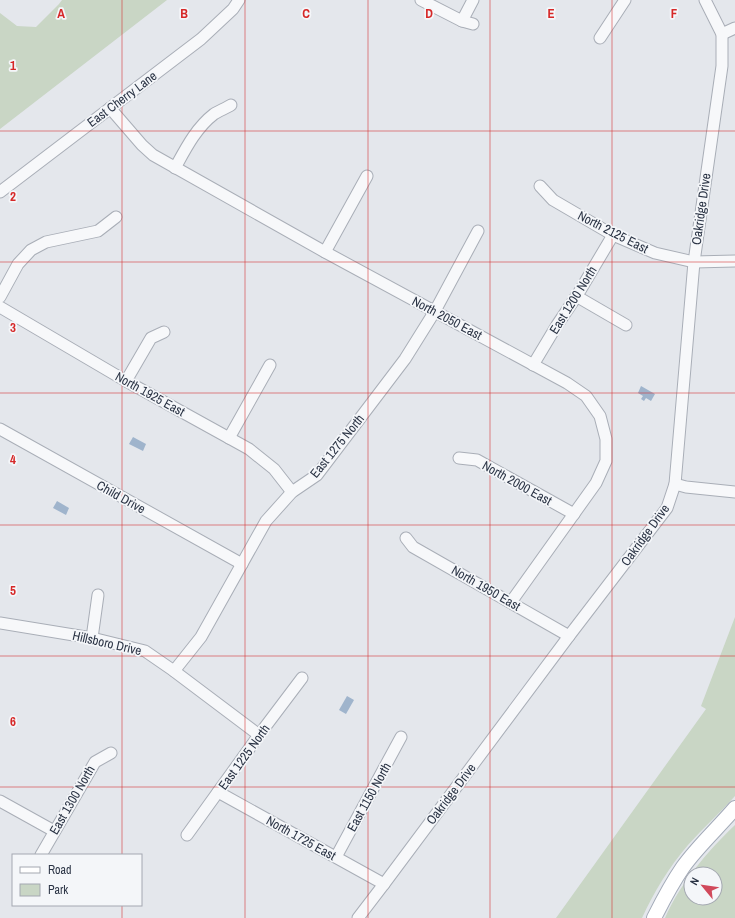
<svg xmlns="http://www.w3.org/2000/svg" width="735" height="918" font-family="'Archivo Narrow',sans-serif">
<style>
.green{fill:#c9d6c5;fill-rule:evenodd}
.water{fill:#9fb4cc}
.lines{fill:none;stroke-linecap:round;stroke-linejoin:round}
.minor-casing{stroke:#a9aeb7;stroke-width:13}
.major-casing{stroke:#a3abb8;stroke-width:16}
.minor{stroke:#f7f8fa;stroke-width:11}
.major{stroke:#fff;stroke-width:14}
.grid{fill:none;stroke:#d62828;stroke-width:1;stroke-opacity:0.55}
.labels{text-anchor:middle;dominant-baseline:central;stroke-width:3.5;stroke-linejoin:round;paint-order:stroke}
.street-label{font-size:13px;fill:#2b3445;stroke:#f4f6f9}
.grid-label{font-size:13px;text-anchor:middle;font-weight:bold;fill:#d62828;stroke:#f4f6f9;stroke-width:3.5;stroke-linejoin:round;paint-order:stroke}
</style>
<rect width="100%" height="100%" fill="#e4e7ec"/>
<g class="green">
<polygon points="62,0 167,0 0,129 0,13 17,26 36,27 59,4"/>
<path d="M735,617V796C720,813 703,828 688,845C669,867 654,892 642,918H556L706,709L701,706Z"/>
<path d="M735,825V918H665C681,882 707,852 735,825ZM691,874H715V898H691Z"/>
</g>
<g class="water">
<polygon points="641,386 655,394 651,401 646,398 644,401 641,399 643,396 638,393"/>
<polygon points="133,437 146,444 143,451 129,444"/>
<polygon points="57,501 69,508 66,515 53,508"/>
<polygon points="347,696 354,700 346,714 339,710"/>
</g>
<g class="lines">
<g class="minor-casing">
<g id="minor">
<polyline points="421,0 462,21 473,24"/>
<polyline points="462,21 473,0"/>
<polyline points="722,34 735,28"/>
<polyline points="600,38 625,0"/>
<polyline points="110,108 142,145 153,155 325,252 567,383 586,396 600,416 606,439 606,461 596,483 511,602"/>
<path d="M175,168C186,148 196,128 214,114C219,111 226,108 231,105"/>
<polyline points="540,186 553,200 613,235 655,253 694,262 735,261"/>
<polyline points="0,192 201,39 233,9 239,0"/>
<polyline points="325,252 367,176"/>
<polyline points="576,296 626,325"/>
<polyline points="0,297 18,264 31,250 46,242 98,231 116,217"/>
<polyline points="0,307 126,381 249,449 274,469 292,492"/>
<polyline points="533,365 557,325 578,294 613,235"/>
<polyline points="126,381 151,338 164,332"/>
<polyline points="0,429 242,564"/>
<polyline points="229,438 270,365"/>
<polyline points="459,458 477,460 574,514"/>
<polyline points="675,484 686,487 735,492"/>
<polyline points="406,538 413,547 569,636"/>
<polyline points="0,623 92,638 145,651 174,671 259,735"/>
<polyline points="92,638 98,595"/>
<polyline points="174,671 201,637 266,521 292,492 317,475 405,359 435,311 478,231"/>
<polyline points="218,792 384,884"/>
<polyline points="0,801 54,831"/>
<polyline points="187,835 259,735 302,678"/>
<polyline points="41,855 95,762 111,753"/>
<polyline points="336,857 401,737"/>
<polyline points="358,918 384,884 569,636 667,508 675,484 694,262 722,66 722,34 705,0"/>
</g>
</g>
<g class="major-casing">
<path id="major" d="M654,918C663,900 672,883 683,867C698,846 718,828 735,808"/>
</g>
<use href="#minor" class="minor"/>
<use href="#major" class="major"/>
</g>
<path class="grid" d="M122,0V855M245,0V918M368,0V918M490,0V918M612,0V918M0,131H735M0,262H735M0,393H735M0,525H735M0,656H735M0,787H735M122,905V918"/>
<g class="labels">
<g class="street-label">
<text transform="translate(122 99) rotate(-37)">East Cherry Lane</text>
<text transform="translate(701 209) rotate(-82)">Oakridge Drive</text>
<text transform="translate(613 232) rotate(27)">North 2125 East</text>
<text transform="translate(573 300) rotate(-58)">East 1200 North</text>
<text transform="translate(447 318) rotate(28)">North 2050 East</text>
<text transform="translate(150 394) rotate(29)">North 1925 East</text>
<text transform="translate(337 446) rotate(-51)">East 1275 North</text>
<text transform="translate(517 483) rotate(29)">North 2000 East</text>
<text transform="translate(121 497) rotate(29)">Child Drive</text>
<text transform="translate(645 535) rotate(-54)">Oakridge Drive</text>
<text transform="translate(486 588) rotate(30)">North 1950 East</text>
<text transform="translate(107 643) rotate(13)">Hillsboro Drive</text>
<text transform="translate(244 757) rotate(-54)">East 1225 North</text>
<text transform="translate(451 794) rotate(-53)">Oakridge Drive</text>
<text transform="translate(369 797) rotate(-61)">East 1150 North</text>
<text transform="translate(72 800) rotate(-60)">East 1300 North</text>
<text transform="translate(301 838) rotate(29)">North 1725 East</text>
</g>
</g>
<g class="grid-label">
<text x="61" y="18">A</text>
<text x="184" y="18">B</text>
<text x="306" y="18">C</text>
<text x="429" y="18">D</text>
<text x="551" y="18">E</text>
<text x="674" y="18">F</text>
<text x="13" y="70">1</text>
<text x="13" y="201">2</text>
<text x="13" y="332">3</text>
<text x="13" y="464">4</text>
<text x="13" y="595">5</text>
<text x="13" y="726">6</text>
</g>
<rect x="12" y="854" width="130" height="52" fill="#f4f6f9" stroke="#a4a8b1"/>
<rect x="20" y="867" width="20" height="6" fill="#ffffff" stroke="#a4a8b1"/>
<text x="48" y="874" font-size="12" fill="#2b3445">Road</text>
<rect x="20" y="884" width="20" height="12" fill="#c9d6c5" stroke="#a4a8b1"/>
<text x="48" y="894" font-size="12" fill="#2b3445">Park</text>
<g transform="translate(703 886) rotate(299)"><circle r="19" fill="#f4f6f9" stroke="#a4a8b1"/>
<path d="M0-3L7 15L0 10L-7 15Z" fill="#d1495b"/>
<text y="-6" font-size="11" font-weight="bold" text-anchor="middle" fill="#2b3445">N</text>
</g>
</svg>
